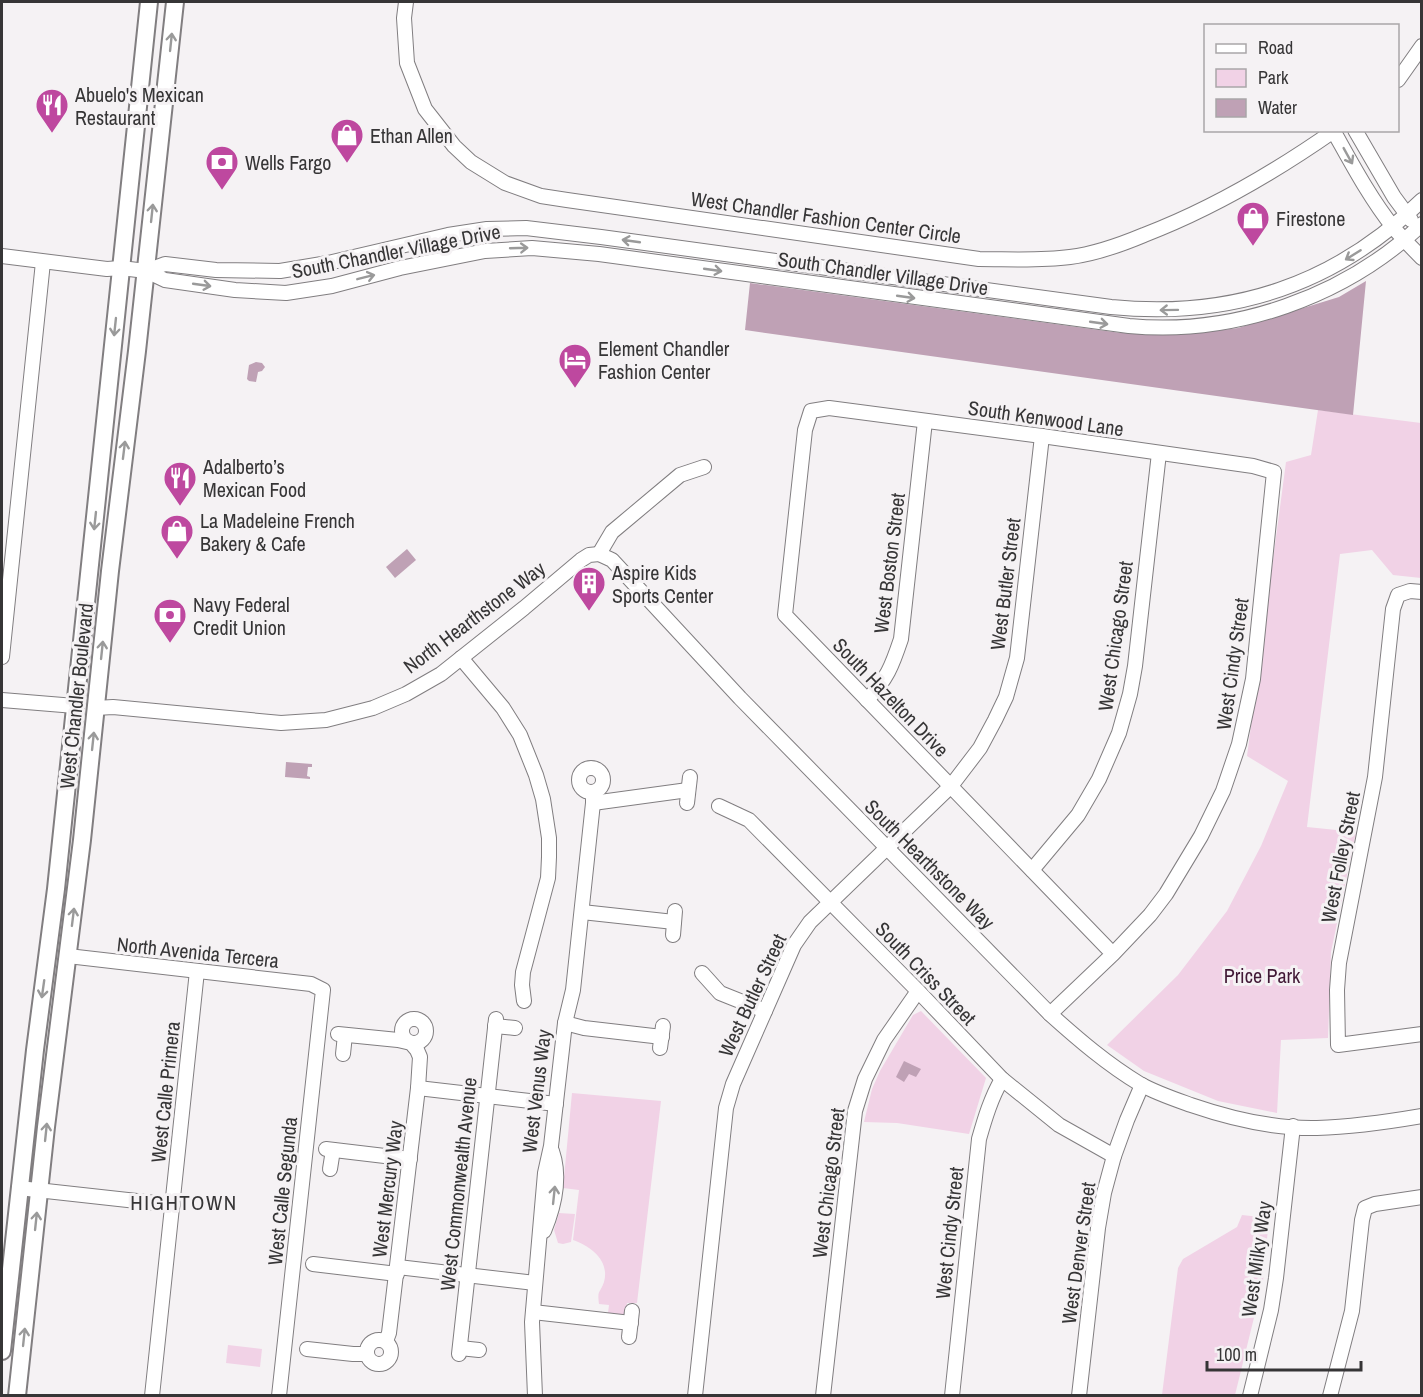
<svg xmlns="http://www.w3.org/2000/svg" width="1423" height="1397" font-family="'Archivo Narrow',sans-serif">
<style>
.green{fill:#f1d2e6}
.water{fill:#bfa1b5}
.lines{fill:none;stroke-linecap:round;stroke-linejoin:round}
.minor-casing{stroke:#817e80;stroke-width:16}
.major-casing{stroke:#817e80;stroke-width:20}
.minor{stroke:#fff;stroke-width:14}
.major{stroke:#fff;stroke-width:16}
.oneway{stroke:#9a9a9a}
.labels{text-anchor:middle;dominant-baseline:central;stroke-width:6;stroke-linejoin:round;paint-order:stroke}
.poi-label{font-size:20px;fill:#363536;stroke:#f5f2f4;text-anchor:start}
.street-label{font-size:20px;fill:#363536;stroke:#f5f2f4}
.park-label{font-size:20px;fill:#421a37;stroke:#f5f2f4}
.neighbourhood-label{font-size:21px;letter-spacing:1.5px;fill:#363536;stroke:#f5f2f4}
</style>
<rect width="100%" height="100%" fill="#f5f2f4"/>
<g class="green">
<polygon points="1318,410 1421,423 1421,578 1393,575 1372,550 1340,554 1307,827 1356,832 1331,952 1328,1038 1281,1040 1277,1113 1218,1101 1144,1071 1107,1045 1178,975 1227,911 1261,846 1288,781 1247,756 1286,462 1311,455"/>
<polygon points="921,1011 986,1078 969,1134 897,1123 864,1122 872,1089 880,1071 913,1015"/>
<path d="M572,1093L661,1101L637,1303H627L625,1315L608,1313L609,1305L599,1304C597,1289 600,1294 604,1282C610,1261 591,1246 573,1240L579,1190L563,1188Z"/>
<polygon points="559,1213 575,1214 571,1242 563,1244 558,1243 554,1230"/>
<polygon points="1242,1215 1269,1218 1263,1281 1235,1395 1162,1395 1178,1268 1183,1259 1237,1227"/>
<polygon points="228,1345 262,1349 260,1367 226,1363"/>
</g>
<g class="water">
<polygon points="1366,281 1353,415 745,330 750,283 1121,333 1173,334 1206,332 1238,328 1339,297"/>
<polygon points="256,362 262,363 265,367 262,371 258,372 256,382 249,381 247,379 249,365"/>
<polygon points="407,549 416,560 395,578 386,567"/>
<polygon points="286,762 312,764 312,767 308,767 307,776 310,777 310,779 285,777"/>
<polygon points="904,1061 921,1069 916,1077 909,1074 904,1082 896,1077"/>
</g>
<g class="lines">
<g class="minor-casing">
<g id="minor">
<path d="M406,2L404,18L407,63L425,109L454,146L471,162L505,183L541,196L567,200L979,259C1009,259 1040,261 1070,257C1096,254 1120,245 1144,235C1212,209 1275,172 1335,130"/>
<polyline points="1398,80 1422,46"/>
<polyline points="1355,130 1394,197 1411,220"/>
<path d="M1334,132C1352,164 1370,198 1393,227C1402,238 1412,248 1422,258"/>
<path d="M2,256L107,269L121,268L146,271L165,280L235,290L286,293L332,286L400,268L485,251L532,248L599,254L1129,326C1234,336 1345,297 1422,224"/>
<path d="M146,271L165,264L216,270L280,271L328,263L448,235L487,229L526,228L601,237L1111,307C1232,319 1335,285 1422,200"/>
<path d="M599,554L612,560L740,698L1050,1014C1079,1040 1107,1064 1140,1084C1156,1093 1174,1099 1191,1105C1229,1118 1276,1129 1317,1128C1352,1127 1387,1122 1422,1116"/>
<polyline points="599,554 612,532 680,475 704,467"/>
<polyline points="1422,592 1410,591 1398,595 1393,609 1375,777 1339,963 1337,990 1338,1045 1422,1034"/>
<polyline points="2,657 43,262"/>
<polyline points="461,658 503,708 520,735 536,775 543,799 549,838 549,857 548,878 523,972 522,985 524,1001"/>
<polyline points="2,700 75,706"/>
<path d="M867,700C887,679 892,666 901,639L925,421"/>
<polyline points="96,708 113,707 281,723 326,720 373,708 406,694 441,674 524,608 581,560 589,555 599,554"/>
<circle cx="591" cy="780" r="12"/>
<polyline points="593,803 688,790"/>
<polyline points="687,803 690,777"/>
<polyline points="719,806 749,820 918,991 1002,1079 1059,1125 1114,1156"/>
<polyline points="1032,870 1078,815 1099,779 1119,733 1130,694 1135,666 1159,453"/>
<polyline points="582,912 674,922"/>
<polyline points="673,935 675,911"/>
<polyline points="68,956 311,984 323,990 279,1396"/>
<polyline points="702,973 720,993 765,1011"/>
<polyline points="1050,1014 1113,954 1150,915 1166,894 1201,836 1223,791 1239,744 1253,679 1274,472 1253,466 1042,436 829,408 811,411 805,430 785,615 1113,954"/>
<circle cx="414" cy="1031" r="12"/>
<polyline points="565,1023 584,1028 662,1037"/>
<polyline points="495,1026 515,1028"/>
<polyline points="338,1034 398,1040 411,1043 417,1050 420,1057 418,1088 389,1333 386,1341"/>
<polyline points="660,1048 663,1026"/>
<polyline points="343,1054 345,1035"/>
<polyline points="418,1088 556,1104"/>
<polyline points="326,1149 410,1159"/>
<polyline points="330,1169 333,1150"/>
<polyline points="19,1188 173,1205"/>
<path d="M544,1231C554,1207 561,1177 552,1151"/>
<polyline points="313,1264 397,1274"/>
<polyline points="398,1267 535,1283"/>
<polyline points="533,1312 631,1323"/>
<polyline points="629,1337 632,1311"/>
<circle cx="379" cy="1352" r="12"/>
<polyline points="460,1348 479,1350"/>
<polyline points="307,1349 353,1354 367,1354"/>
<polyline points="459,1354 496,1019"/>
<polyline points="152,1396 197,971"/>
<polyline points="535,1396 532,1322 545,1173 551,1146 565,1023 573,990 593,803 593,792"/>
<polyline points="695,1396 726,1108 733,1084 794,945 810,922 951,786 980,748 995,720 1006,697 1017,658 1042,436"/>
<polyline points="823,1396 855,1111 865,1079 884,1040 918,991"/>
<path d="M952,1396L979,1139C985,1118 991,1098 1002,1079"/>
<polyline points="1079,1396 1098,1228 1104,1193 1114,1156 1127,1120 1142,1085"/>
<polyline points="1250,1396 1271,1310 1276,1278 1293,1126"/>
<polyline points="1330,1396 1352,1311 1362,1220 1365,1208 1375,1204 1422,1197"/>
</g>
</g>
<g class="major-casing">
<g id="major">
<polyline points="2,1351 35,1050 56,889 149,2"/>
<polyline points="17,1396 46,1127 82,840 110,571 137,351 175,2"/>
</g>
</g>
<use href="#minor" class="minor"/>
<use href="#major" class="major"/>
</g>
<defs><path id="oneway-shaft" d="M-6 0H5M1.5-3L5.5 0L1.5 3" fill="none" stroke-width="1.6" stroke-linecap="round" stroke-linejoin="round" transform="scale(1.5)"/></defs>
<g class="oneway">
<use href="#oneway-shaft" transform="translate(171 42) rotate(-84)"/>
<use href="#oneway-shaft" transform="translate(1348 156) rotate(61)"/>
<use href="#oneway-shaft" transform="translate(152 213) rotate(-84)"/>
<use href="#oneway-shaft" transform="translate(631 241) rotate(-172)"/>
<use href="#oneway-shaft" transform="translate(519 248) rotate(-2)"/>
<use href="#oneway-shaft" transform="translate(1353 255) rotate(148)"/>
<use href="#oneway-shaft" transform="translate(713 270) rotate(8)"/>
<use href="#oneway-shaft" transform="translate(366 277) rotate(-14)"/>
<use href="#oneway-shaft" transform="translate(202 285) rotate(8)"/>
<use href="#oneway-shaft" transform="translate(906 297) rotate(8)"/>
<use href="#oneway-shaft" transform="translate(1169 310) rotate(179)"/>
<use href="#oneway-shaft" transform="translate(1099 323) rotate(8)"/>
<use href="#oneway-shaft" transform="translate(115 327) rotate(96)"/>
<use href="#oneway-shaft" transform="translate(124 450) rotate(-83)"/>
<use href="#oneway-shaft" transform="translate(95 521) rotate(96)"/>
<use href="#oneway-shaft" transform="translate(102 650) rotate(-84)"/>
<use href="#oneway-shaft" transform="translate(93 741) rotate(-84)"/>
<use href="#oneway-shaft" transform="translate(73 917) rotate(-83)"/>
<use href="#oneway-shaft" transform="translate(43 989) rotate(98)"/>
<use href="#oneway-shaft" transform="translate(46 1132) rotate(-84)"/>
<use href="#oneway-shaft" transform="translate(554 1195) rotate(-84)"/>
<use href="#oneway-shaft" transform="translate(36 1221) rotate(-84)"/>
<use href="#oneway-shaft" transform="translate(24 1337) rotate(-84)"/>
</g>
<defs>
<g id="restaurant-pin" transform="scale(1.725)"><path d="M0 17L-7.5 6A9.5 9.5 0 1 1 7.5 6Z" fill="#be489f" stroke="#f5f2f4"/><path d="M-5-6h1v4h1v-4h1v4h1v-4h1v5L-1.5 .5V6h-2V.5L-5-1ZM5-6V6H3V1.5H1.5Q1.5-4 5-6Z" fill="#fff"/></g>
<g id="shop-pin" transform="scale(1.725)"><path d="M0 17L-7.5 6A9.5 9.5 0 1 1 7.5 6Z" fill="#be489f" stroke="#f5f2f4"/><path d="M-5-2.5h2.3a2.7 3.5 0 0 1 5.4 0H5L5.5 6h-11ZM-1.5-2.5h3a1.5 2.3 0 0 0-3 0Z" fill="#fff"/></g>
<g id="bank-pin" transform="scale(1.725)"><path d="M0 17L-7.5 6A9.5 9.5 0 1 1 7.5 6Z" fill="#be489f" stroke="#f5f2f4"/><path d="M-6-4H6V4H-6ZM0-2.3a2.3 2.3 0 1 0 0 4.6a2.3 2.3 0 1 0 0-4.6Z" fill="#fff"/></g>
<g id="hotel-pin" transform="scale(1.725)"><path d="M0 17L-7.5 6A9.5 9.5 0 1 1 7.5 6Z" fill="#be489f" stroke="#f5f2f4"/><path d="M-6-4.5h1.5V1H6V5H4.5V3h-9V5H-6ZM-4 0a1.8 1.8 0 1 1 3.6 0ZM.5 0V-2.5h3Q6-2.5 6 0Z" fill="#fff"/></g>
<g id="building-pin" transform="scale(1.725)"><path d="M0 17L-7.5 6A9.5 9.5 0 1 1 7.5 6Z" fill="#be489f" stroke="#f5f2f4"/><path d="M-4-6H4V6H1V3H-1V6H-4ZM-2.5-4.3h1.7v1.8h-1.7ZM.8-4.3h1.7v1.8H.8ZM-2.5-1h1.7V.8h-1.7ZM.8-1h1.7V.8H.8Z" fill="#fff"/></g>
</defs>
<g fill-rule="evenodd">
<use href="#restaurant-pin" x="52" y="105"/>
<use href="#shop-pin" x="347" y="135"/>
<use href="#bank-pin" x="222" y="162"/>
<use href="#shop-pin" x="1253" y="218"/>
<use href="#hotel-pin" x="575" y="360"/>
<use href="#restaurant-pin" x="180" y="478"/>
<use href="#shop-pin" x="177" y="531"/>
<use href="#building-pin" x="589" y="583"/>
<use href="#bank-pin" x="170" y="615"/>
</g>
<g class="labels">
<g class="poi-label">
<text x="75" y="94">Abuelo's Mexican<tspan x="75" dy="23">Restaurant</tspan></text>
<text x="370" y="135">Ethan Allen</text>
<text x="245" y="162">Wells Fargo</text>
<text x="1276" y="218">Firestone</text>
<text x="598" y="348">Element Chandler<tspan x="598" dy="23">Fashion Center</tspan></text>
<text x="203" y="466">Adalberto’s<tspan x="203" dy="23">Mexican Food</tspan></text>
<text x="200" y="520">La Madeleine French<tspan x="200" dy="23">Bakery &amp; Cafe</tspan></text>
<text x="612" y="572">Aspire Kids<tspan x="612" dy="23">Sports Center</tspan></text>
<text x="193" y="604">Navy Federal<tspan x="193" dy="23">Credit Union</tspan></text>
</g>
<g class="street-label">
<text transform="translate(826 217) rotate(8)">West Chandler Fashion Center Circle</text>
<text transform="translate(396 251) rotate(-11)">South Chandler Village Drive</text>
<text transform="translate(883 273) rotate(8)">South Chandler Village Drive</text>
<text transform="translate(1046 418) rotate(8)">South Kenwood Lane</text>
<text transform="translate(889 563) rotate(-83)">West Boston Street</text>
<text transform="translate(1005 584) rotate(-83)">West Butler Street</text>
<text transform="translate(474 617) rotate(-37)">North Hearthstone Way</text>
<text transform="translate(1115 636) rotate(-82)">West Chicago Street</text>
<text transform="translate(1232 664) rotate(-82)">West Cindy Street</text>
<text transform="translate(76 696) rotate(-84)">West Chandler Boulevard</text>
<text transform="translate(891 697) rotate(46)">South Hazelton Drive</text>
<text transform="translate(1340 857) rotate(-79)">West Folley Street</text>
<text transform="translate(930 864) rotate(45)">South Hearthstone Way</text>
<text transform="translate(198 952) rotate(6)">North Avenida Tercera</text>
<text transform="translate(926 973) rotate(46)">South Criss Street</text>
<text transform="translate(752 995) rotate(-65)">West Butler Street</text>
<text transform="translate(536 1091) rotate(-83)">West Venus Way</text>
<text transform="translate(165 1092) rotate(-84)">West Calle Primera</text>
<text transform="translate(828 1183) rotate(-83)">West Chicago Street</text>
<text transform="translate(458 1184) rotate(-84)">West Commonwealth Avenue</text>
<text transform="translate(387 1189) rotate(-83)">West Mercury Way</text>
<text transform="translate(282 1191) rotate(-84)">West Calle Segunda</text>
<text transform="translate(949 1233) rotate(-84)">West Cindy Street</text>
<text transform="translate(1078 1253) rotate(-82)">West Denver Street</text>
<text transform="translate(1256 1259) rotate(-82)">West Milky Way</text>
</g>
<g class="park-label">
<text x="1262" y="975">Price Park</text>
</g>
<g class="neighbourhood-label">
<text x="184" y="1202">HIGHTOWN</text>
</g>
</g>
<rect width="1423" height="1397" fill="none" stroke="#363536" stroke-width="6"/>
<rect x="1204" y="24" width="195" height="108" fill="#f5f2f4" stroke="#a9a6a8" stroke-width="1.5"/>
<rect x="1216" y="44" width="30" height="9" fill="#ffffff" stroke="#a9a6a8" stroke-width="1.5"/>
<text x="1258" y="54" font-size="18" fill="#363536">Road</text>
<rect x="1216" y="69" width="30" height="18" fill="#f1d2e6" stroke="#a9a6a8" stroke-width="1.5"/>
<text x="1258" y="84" font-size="18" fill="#363536">Park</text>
<rect x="1216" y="99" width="30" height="18" fill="#bfa1b5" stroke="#a9a6a8" stroke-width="1.5"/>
<text x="1258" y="114" font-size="18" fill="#363536">Water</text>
<path d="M1207 1361v9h154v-9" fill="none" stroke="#363536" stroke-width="3"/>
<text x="1216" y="1361" font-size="18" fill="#363536" stroke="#f5f2f4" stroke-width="4.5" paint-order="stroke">100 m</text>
</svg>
